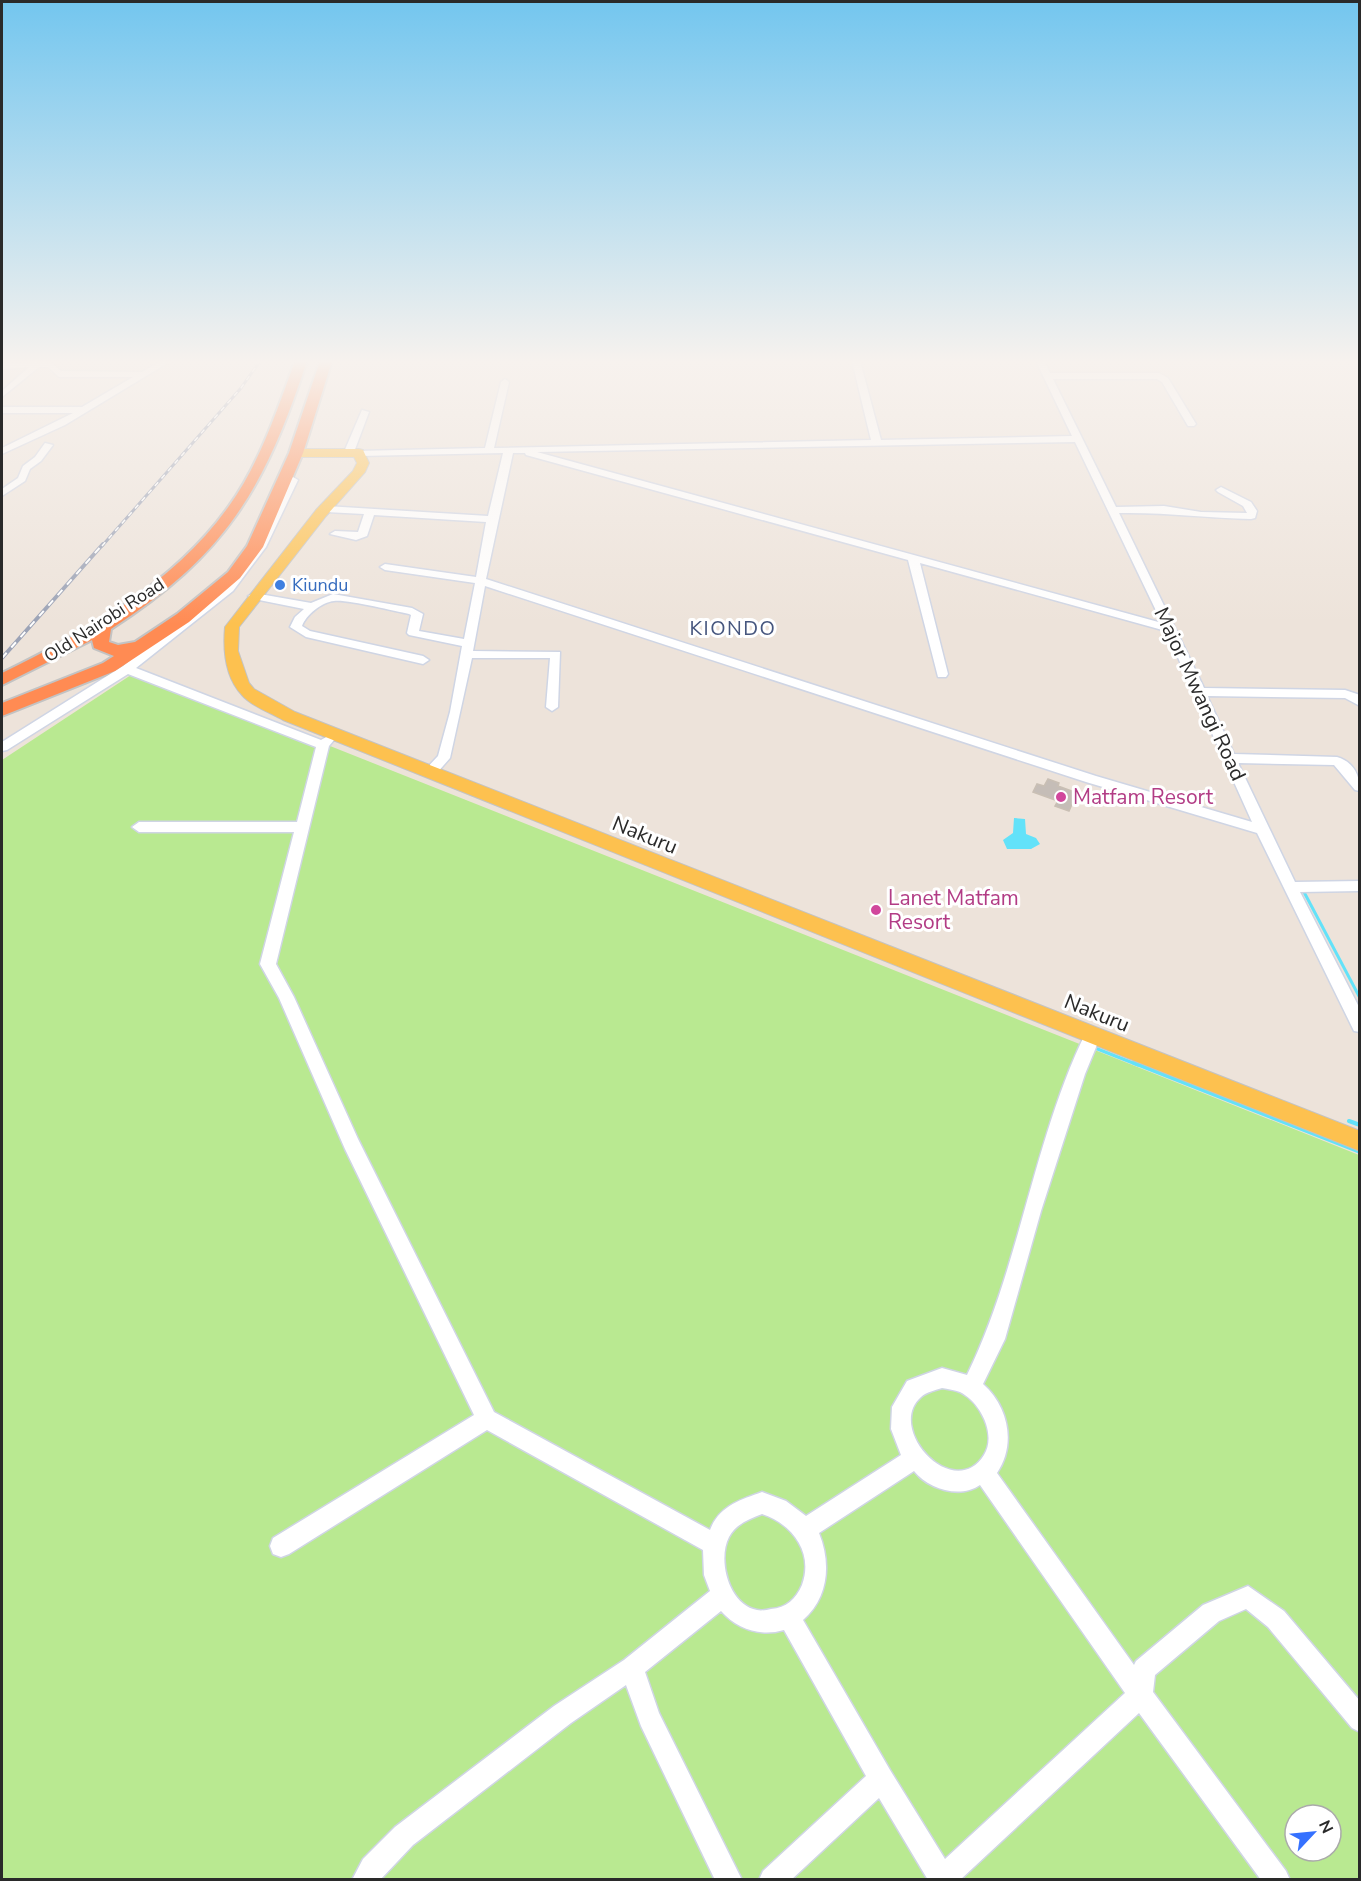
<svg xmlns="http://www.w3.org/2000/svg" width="1361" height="1881" font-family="'Nunito Sans',sans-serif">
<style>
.green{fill:#b9e991;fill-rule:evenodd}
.water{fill:#63e2f9}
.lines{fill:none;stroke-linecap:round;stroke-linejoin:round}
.stream-far1{stroke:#63e2f9;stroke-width:3}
.stream{stroke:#63e2f9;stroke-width:4}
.building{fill:#c5bdb7;stroke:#c9bfb4;stroke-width:1.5}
.minor-casing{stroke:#cfd5e4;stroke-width:3}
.major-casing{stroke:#c3c3c3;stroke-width:2}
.highway-casing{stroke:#c3c3c3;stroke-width:4}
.minor{fill:#fff;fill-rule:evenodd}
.major{fill:#fdc14f;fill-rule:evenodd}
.highway{fill:#ff8b53;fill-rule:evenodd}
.rail-far1-casing{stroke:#9ca3b6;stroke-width:3}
.rail-casing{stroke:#9ca3b6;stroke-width:4}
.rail-far1{stroke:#fff;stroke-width:1.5;stroke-dasharray:5;stroke-linecap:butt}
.rail{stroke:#fff;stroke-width:2;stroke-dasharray:7;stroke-linecap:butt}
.shop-dot{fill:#3f7fe0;stroke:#fff;stroke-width:2}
.hotel-dot{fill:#d1479c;stroke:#fff;stroke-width:2}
.labels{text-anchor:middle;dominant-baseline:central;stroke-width:6;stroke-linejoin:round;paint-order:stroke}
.far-shop-label{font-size:18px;fill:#366cbe;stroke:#fff;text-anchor:start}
.far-street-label{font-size:18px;fill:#2a2a2a;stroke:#fff}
.far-quarter-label{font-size:20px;letter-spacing:1.5px;fill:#46567e;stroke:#fff}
.street-label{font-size:21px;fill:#2a2a2a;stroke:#fff}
.hotel-label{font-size:21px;fill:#b23c85;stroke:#fff;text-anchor:start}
</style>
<rect width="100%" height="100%" fill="#ede3da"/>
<path class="green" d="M131,675L320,742L1359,1155V1879L2,1880V760ZM1295,1815H1331V1851H1295Z"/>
<polygon class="water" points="1014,818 1025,819 1026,834 1036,838 1040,844 1031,849 1007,849 1003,840 1013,833"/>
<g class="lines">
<g class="stream-far1">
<polyline points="1304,892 1360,998"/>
<polyline points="1095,1048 1138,1065"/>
</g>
<g class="stream">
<polyline points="1134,1063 1360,1152"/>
<polyline points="1349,1121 1360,1125"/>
</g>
</g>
<polygon class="building" points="1048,779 1059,783 1058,786 1077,793 1069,811 1055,806 1058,801 1033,792 1037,784 1044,786"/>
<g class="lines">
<g class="minor-casing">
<g id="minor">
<polygon points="50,361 61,371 142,372 161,361 171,361 65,425 2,454 2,448 73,413 2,413 2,407 82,407 133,377 59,377 48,367 39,367 2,397 2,391 29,367 2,369 2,364"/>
<path d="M852,361H860L881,440L1072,436L1036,361H1044L1050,373H1159L1168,378L1196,424L1194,426H1188L1162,382L1157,379H1053L1116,507L1164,506L1201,512L1247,513L1243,506L1218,492L1216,490L1221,487L1251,502L1257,511L1255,518L1251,519C1207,518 1164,512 1119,513L1204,688L1345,690L1360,695V706L1345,698L1207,696L1234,754L1337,757C1354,762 1360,776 1360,791L1355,790L1334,765L1238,763L1295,882L1360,881V891L1300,892L1360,1009V1032L1354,1031L1257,833L1086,782L485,586L473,651L560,652L558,707L552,711L546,707L550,658H472L450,758L436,774L431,775L424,771L438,756L450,712L462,646L409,635L407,633L411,615L409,614C394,611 346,599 334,601C322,602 306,615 302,626L310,631L423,656L429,660L423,664L306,637L290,627L295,617L304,609L254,599L248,596L254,593L311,603L333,594L412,608L423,614L419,631L464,639L475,583L385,570L380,567L385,564L476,577L486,522L374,515L367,536L356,540L330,534L335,531L358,532L364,514L326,512L321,509L326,506L488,516L503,453L359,456L356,455V451L485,448L501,382L505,379L509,382L494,448L871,440ZM1075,442L1162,623L537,452ZM513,453H525L526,455L908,560L938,677H946L948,674L920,563L1166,631L1252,822L1096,776L486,579Z"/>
<polygon points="362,410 369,412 354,452 346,454 344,452"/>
<polygon points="45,443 53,445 41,461 30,469 25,481 2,496 2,489 18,478 23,466 35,457"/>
<path d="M293,477L298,480L266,547L233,591L136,668L321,740L328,736L334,740L329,746L276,964L294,997L358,1139L494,1412L710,1530C719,1506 740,1500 762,1492L786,1501L806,1516L901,1455L891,1429L892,1407L907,1381L942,1368L967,1375C1020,1267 1033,1139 1087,1030L1093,1028L1099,1030L1101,1035L1085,1074L1041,1211L1005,1339L983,1384C1009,1407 1016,1445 997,1473L1134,1665L1136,1661L1203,1605L1248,1586L1284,1611L1360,1701V1732L1352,1728L1268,1627L1246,1609L1219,1621L1155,1675L1153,1692L1286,1871L1290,1880H1261L1139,1713L960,1880H928L879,1798L791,1880H759L763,1871L866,1776L784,1630C760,1637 737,1629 721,1611L645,1672L659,1713L742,1880H715L641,1726L626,1685L571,1723L413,1845L380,1880H352L363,1859L395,1827L554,1706L624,1660L710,1591L704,1575L703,1550L487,1430L289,1554L281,1557L273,1554L270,1546L273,1538L474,1415L345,1149L279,998L260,964L294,832H139L132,827L139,822H297L316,747L128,674L7,750L2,751V742L123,666L225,587L256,546L288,480ZM942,1388C948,1389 955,1390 960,1392C980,1402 997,1434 984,1455C954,1503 885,1429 921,1397C926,1392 936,1390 942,1388ZM914,1471C928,1489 960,1499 980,1485L1125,1693L945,1859L890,1770L803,1620C829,1597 831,1563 819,1533ZM762,1514C792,1524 814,1552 802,1585C796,1599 786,1608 771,1609C767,1610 761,1611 757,1610C729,1605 717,1560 729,1537C736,1524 749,1519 762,1514Z"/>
</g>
</g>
<g class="major-casing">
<path id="major" d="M359,449L363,450L369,463L365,472L326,516L239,627L238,651L249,683L254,689L295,712L1360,1131V1151L283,720C271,713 251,706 242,695C225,677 223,650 225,627L316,510L353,471L357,463L354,457H296L290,453L296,449Z"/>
</g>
<g class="highway-casing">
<path id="highway" d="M295,361H307C264,489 227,554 111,629L109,642L118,645L135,642L177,614L228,572L247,546L289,453L320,361H332L303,453L263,547L240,578L189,622L115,671L2,716V703L103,663L114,656L94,648L92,640L2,685V673C87,631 173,585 229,506C260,463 277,410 295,361Z"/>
</g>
<use href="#minor" class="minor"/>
<use href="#major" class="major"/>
<use href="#highway" class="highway"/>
<g class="rail-far1-casing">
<polyline id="rail-far1" points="102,546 241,388 260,361"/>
</g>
<g class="rail-casing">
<polyline id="rail" points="2,658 103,544"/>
</g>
<use href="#rail-far1" class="rail-far1"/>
<use href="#rail" class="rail"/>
</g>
<linearGradient id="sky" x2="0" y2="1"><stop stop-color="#73c6ef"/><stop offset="0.58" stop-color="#f7f2ee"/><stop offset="1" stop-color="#f7f2ee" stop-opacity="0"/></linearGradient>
<rect width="1361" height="624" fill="url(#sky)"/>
<circle class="shop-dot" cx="280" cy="585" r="6"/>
<g class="hotel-dot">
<circle cx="1061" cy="797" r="6"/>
<circle cx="876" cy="910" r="6"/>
</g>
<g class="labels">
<g class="far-shop-label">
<text x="292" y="585">Kiundu</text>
</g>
<g class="far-street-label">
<text transform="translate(104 620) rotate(-33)">Old Nairobi Road</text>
</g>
<g class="far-quarter-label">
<text x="733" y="628">KIONDO</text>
</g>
<g class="street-label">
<text transform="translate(1200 694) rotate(65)">Major Mwangi Road</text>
<text transform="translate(645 835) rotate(22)">Nakuru</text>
<text transform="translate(1097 1013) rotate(22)">Nakuru</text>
</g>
<g class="hotel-label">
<text x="1073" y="797">Matfam Resort</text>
<text x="888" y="898">Lanet Matfam<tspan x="888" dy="24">Resort</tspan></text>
</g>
</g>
<rect width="1361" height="1881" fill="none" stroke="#2a2a2a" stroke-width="6"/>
<g transform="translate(1313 1833) rotate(64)"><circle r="28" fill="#ffffff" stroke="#aaaaaa" stroke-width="1.5"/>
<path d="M0-4.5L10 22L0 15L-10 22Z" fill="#3571ff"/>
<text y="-9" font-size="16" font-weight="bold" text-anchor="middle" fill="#2a2a2a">N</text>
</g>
</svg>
